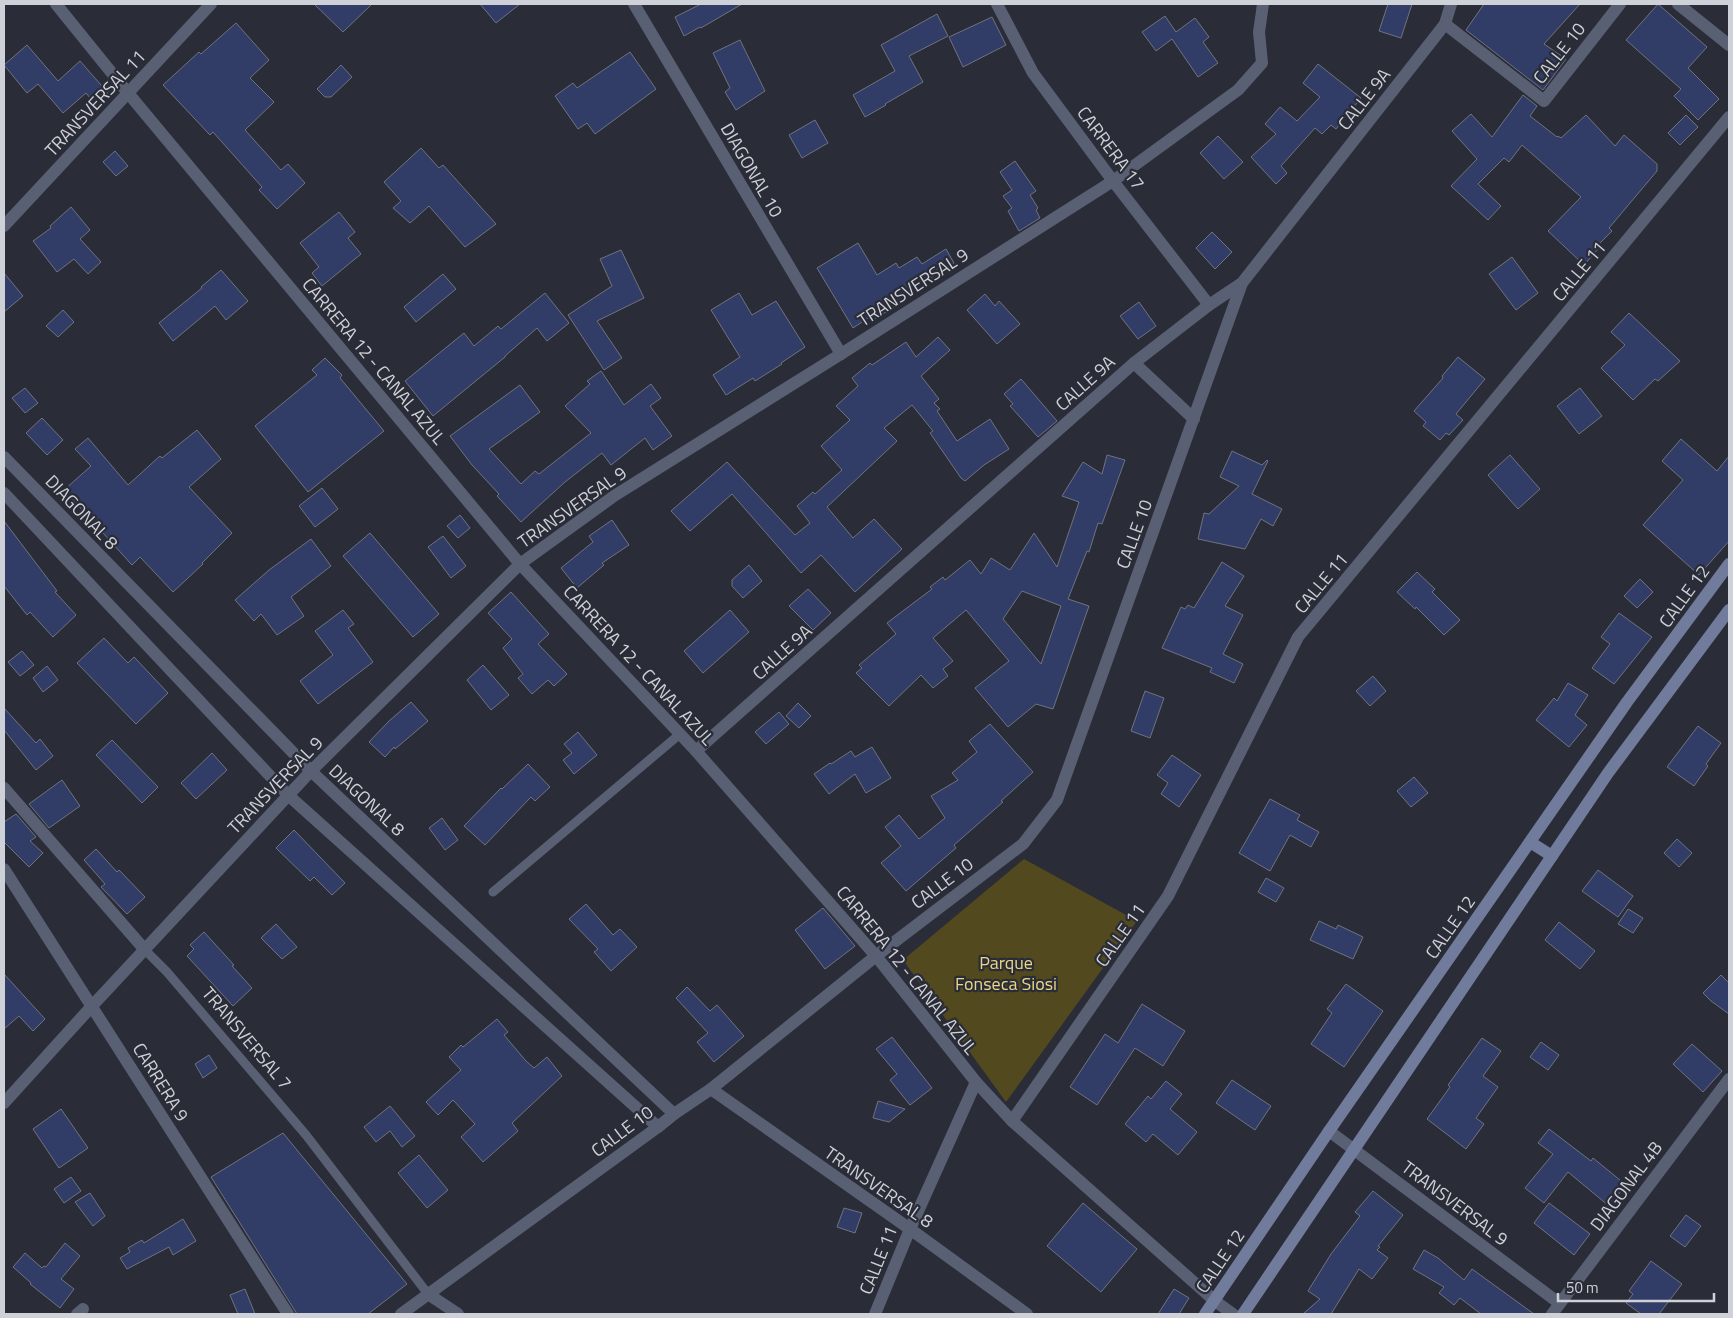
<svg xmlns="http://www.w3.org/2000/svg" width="1733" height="1318" font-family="'Titillium Web',sans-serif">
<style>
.green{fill:#53491e}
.building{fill:#313d67;stroke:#6f737f;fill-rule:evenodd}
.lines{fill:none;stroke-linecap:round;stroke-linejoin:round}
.lane{stroke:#596074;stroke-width:9}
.street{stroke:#596074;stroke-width:12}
.secondary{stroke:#717b9b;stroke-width:12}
.labels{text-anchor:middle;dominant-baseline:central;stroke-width:4.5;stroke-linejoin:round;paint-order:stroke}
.street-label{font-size:18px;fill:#ced1d7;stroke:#2a2d37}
.park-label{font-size:18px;fill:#ead684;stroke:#2a2d37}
</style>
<rect width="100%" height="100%" fill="#2a2d37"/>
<polygon class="green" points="1024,859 1137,921 1006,1102 903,960"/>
<g class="building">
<polygon points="314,4 372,4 343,32"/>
<polygon points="480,4 520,4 496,23"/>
<polygon points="701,4 742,4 701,28 700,27 684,36 675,17"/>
<polygon points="1388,4 1412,4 1401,38 1379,31"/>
<polygon points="1484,4 1580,4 1544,44 1566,59 1543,90 1466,30"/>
<polygon points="1658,4 1707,47 1688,68 1719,99 1698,120 1674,96 1681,89 1626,40"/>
<polygon points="937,14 948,36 909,56 923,82 885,104 886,105 865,117 853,95 895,71 881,45"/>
<polygon points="1165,16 1176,32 1195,18 1209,37 1203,42 1218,63 1198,77 1172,39 1156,51 1142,32"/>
<polygon points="992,17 1006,45 963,67 949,37"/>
<polygon points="236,23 269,60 250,78 274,102 245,130 281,170 288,164 305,183 277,209 259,190 262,187 213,132 210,135 163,85 199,52 201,54"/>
<polygon points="740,40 765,91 736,110 725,92 730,88 713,53"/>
<polygon points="27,45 58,81 80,61 108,93 95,104 86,93 63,113 38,84 27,93 4,65"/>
<polygon points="630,52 656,89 595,134 587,123 578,129 555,96 573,83 577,88"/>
<polygon points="1318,64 1361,98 1336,129 1331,125 1322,134 1315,128 1281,166 1287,173 1276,184 1251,157 1276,134 1265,124 1280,107 1297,121 1320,97 1303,83"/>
<polygon points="341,65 352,77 331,97 325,97 317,89"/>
<polygon points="1523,95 1537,106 1530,116 1557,137 1558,136 1561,138 1586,115 1615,146 1624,135 1657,164 1657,171 1609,228 1612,231 1597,246 1599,248 1584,265 1548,231 1581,197 1522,145 1509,162 1504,158 1478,184 1501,206 1488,220 1451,186 1477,159 1452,131 1471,114 1492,137"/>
<polygon points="1686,115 1698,127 1680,145 1668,133"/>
<polygon points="815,120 828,143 802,158 789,135"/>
<polygon points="1218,136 1243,162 1224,179 1200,153"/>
<polygon points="421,148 439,168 443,165 496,224 465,247 429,206 410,223 393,208 401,201 384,182"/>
<polygon points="115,151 128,166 116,176 103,162"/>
<polygon points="1015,161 1036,191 1030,195 1038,208 1036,210 1040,218 1019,231 1008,211 1012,208 1003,196 1012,190 1000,172"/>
<polygon points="71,207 90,230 80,239 101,262 88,274 74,259 57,272 33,241 51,228 50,226"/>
<polygon points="339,212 355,232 348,238 361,254 322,286 312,273 319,267 300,243"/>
<polygon points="1212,232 1232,252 1215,269 1196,248"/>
<polygon points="858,243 877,275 896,263 899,268 917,257 922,264 946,249 954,263 899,298 902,302 873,320 871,316 853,328 817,268"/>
<polygon points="621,250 644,298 597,321 622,358 604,370 568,315 612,286 600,259"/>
<polygon points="1512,257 1538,293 1516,310 1489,274"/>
<polygon points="221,270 248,301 226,320 215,306 173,341 159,323 202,288 201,287"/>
<polygon points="4,273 23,296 4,312"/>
<polygon points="443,274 456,289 416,322 404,307"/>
<polygon points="545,293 569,323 547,341 537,328 505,356 505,357 433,416 405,381 464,333 474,346 498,326 501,329"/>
<polygon points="739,293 752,315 776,301 805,347 781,363 782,364 755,381 753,378 726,395 713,375 740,357 711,310"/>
<polygon points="985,294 995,306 999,301 1020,324 997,344 967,310"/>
<polygon points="1139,302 1156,326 1138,339 1120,316"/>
<polygon points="63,310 74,322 58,337 46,326"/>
<polygon points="1629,313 1680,361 1658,381 1655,379 1633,400 1601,368 1625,345 1611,332"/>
<polygon points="938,337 950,350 921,376 939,399 934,403 940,409 937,411 957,441 990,419 1009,449 984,465 965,481 961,478 930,433 933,431 912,405 884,428 897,441 827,507 853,538 874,519 902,549 855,592 821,555 801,573 732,494 690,531 671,511 727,462 795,535 810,523 797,506 813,492 815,494 842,470 821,446 850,420 836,406 858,386 852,378 870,363 872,365 906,342 916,357"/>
<polygon points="1458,357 1485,379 1456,414 1463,420 1449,435 1446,433 1440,440 1423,426 1426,422 1414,411 1443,378 1442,376"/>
<polygon points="325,358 342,375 340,378 384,431 308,492 255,426 317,375 312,370"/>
<polygon points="601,371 624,405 651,384 661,398 650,406 672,436 653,450 645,438 611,465 602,453 565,482 521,522 497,496 499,494 472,465 450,436 520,385 540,412 489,449 521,484 535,471 539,474 591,433 565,406 590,384 587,381"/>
<polygon points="1021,379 1057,421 1038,437 1010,406 1013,404 1004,394"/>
<polygon points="25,388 38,403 25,413 12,398"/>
<polygon points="1580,388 1602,416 1579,434 1557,406"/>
<polygon points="42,418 63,440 47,455 26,433"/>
<polygon points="197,430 221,459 189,487 232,533 202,563 203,564 173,592 140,557 132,565 64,490 91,466 75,449 88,438 128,485 160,456 162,458"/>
<polygon points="1681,439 1717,471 1729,456 1729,541 1699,575 1643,525 1683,480 1662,461"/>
<polygon points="1232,451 1262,465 1267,460 1268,461 1252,494 1282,509 1273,526 1261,519 1245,549 1198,539 1204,513 1209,514 1239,486 1220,477"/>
<path d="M1107,455L1125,460L1102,524L1098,523L1089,552L1087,551L1068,599L1089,606L1053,709L1036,704L1008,727L975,688L1009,661L966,610L933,638L953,661L943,669L948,676L933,688L921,675L889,706L856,673L862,668L859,665L896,634L887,623L932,589L930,587L943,577L945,580L970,560L981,574L991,558L1010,570L1034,533L1057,567L1079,502L1062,496L1083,462L1102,474ZM1022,591L1061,606L1041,664L1003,619Z"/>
<polygon points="1510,455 1540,489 1518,509 1488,475"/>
<polygon points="322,488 338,509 315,527 299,506"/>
<polygon points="460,515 470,528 458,538 447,526"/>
<polygon points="612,520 629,545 602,563 604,565 577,588 561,568 593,542 589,536"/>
<polygon points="4,521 57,591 55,592 76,615 53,637 30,612 27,615 4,586"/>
<polygon points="370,533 439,614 413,637 343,556"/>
<polygon points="443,536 466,566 451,578 428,547"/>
<polygon points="311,539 331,566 291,597 304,616 277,635 261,614 254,621 235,600 269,570"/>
<polygon points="1222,562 1244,576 1225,606 1243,615 1223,654 1243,664 1234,683 1210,672 1212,668 1162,648 1181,607 1185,609 1188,605 1194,608"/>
<polygon points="749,565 762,581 743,598 732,586 732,580"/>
<polygon points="1417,572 1435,589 1432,592 1460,620 1444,635 1416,607 1415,609 1397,592"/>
<polygon points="1640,579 1653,592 1637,608 1624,596"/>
<polygon points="808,589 831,613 813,630 789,606"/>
<polygon points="511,592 549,634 538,644 567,674 554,686 548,680 532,694 518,678 523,674 503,648 512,639 488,613"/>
<polygon points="343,610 354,624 348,628 373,662 318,704 300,681 333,655 315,631"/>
<polygon points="730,610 749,632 703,673 684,651"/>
<polygon points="1619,613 1652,637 1614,684 1592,668 1610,644 1601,637"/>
<polygon points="104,638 128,663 134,657 168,693 136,724 77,663"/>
<polygon points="22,651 34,665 20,676 8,662"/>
<polygon points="483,665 509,695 491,710 467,680"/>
<polygon points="47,666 58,680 43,692 33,678"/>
<polygon points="1373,676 1386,691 1370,706 1356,691"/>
<polygon points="1568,683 1588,695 1575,715 1587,725 1569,747 1536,720 1554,698 1557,701"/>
<polygon points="1145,691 1164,698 1150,738 1131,731"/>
<polygon points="411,702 428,721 395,749 394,747 385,757 369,742 389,721"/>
<polygon points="798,703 811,716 799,728 786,716"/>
<polygon points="4,708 36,743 40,739 53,756 36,770 4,730"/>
<polygon points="779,712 789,724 766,744 755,732"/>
<polygon points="990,724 1033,772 1001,801 1003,802 954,845 956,848 906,891 881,863 901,846 885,827 899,815 919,839 945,818 931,796 958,780 952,773 977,752 969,741"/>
<polygon points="1698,726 1721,743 1706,764 1708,766 1694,786 1667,767"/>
<polygon points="578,732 597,755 574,774 563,760 572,753 564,744"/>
<polygon points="112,740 158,787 142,803 96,755"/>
<polygon points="872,747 891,778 866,793 855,774 829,794 814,774 830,763 831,764 851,751 855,757"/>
<polygon points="212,753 227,770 196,799 181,783"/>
<polygon points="1172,755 1201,775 1179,807 1161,794 1168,783 1157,775"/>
<polygon points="528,764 550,787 535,801 531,797 485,845 464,826 501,788 502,789"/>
<polygon points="1414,777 1428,793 1411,807 1397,791"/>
<polygon points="62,780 80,806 49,828 29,804"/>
<polygon points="1270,799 1300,815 1297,820 1319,832 1311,847 1290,835 1270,871 1239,853"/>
<polygon points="16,814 36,837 30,841 43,853 29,867 4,842 4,822"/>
<polygon points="442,818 458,840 445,850 429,828"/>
<polygon points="294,830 345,883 332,895 314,877 310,881 276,848"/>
<polygon points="1677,839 1692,853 1679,867 1664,853"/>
<polygon points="96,849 117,872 119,870 145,897 127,914 101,887 105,884 84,860"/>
<polygon points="1598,870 1633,896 1618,917 1582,891"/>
<polygon points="1266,878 1284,888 1276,902 1258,892"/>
<polygon points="586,904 613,935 620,929 637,947 611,971 594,952 598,949 569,919"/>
<polygon points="823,908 855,946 825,969 795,930"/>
<polygon points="1628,909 1643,918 1633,933 1618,924"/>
<polygon points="1319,921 1336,929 1338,925 1363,937 1353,959 1310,940"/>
<polygon points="1559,922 1595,951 1580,969 1545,940"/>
<polygon points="276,924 297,947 282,959 261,938"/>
<polygon points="204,932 234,965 232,966 252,988 233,1006 187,956 194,949 190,945"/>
<polygon points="4,974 45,1019 33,1031 19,1016 4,1029"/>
<polygon points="1721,975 1729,983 1729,1014 1711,1001 1703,993"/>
<polygon points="1346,984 1383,1011 1344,1067 1311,1044 1332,1013 1327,1009"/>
<polygon points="687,987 710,1011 717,1005 744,1036 714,1062 697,1042 708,1033 676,998"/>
<polygon points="1142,1004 1185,1031 1163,1066 1135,1048 1097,1105 1070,1087 1105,1034 1118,1043"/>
<polygon points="497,1019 508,1032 504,1035 526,1061 534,1068 547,1057 562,1076 512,1123 518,1131 483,1162 461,1137 475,1124 453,1100 438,1115 426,1102 461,1070 449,1057 461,1045 463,1047"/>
<polygon points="892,1037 932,1088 910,1105 890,1080 897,1074 876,1049"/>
<polygon points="1482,1038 1501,1051 1483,1076 1498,1087 1476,1118 1484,1124 1466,1149 1427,1119 1450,1087 1448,1085"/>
<polygon points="1541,1042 1559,1055 1548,1070 1530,1057"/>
<polygon points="1692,1044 1722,1071 1703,1092 1673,1064"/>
<polygon points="209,1055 217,1068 203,1078 195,1064"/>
<polygon points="1232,1080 1271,1106 1255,1130 1216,1103"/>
<polygon points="1166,1081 1182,1094 1170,1109 1197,1132 1178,1155 1153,1134 1146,1142 1125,1124 1148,1096 1151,1099"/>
<polygon points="878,1101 905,1109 889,1122 873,1118"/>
<polygon points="390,1106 415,1136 402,1147 390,1131 376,1142 364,1127"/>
<polygon points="61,1109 88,1148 59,1168 33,1129"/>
<polygon points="1549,1129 1591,1161 1593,1158 1626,1185 1609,1206 1568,1172 1544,1203 1525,1188 1553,1154 1538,1143"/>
<polygon points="283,1133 407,1284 368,1314 297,1314 211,1177"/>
<polygon points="419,1155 448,1190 427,1208 398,1173"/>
<polygon points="71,1177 81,1191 64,1203 54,1189"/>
<polygon points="1373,1191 1403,1215 1378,1246 1380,1247 1377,1250 1388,1258 1372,1279 1359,1269 1331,1314 1303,1314 1320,1299 1308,1291 1331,1254 1360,1216 1355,1212"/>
<polygon points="90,1193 105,1216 93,1226 75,1202"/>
<polygon points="1083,1203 1137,1249 1101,1292 1047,1246"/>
<polygon points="1549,1203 1590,1234 1574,1255 1534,1223"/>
<polygon points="844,1208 862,1213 855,1233 837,1227"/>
<polygon points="1686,1215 1701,1226 1685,1247 1670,1236"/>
<polygon points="183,1219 196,1241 173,1255 169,1247 127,1269 120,1258 130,1252 128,1248 142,1240 144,1243"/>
<polygon points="65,1243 80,1256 61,1279 74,1289 60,1308 30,1284 31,1283 13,1267 25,1253 42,1268 44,1266 46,1267"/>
<polygon points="1424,1250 1438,1258 1464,1280 1472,1269 1534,1314 1481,1314 1460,1298 1454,1305 1439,1293 1444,1287 1413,1269"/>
<polygon points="1651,1261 1682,1284 1659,1314 1641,1314 1626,1303 1633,1294 1629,1291"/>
<polygon points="245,1289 255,1314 238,1314 230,1295"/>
<polygon points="1174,1289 1189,1298 1179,1314 1158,1314"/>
</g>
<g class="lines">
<g class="lane">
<polyline points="493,892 680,734"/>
<polyline points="145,950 167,972 306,1135 428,1294"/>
</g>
<g class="street">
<polyline points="56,4 128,93 520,564 696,751 876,956 976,1082 1012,1121 1215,1301 1233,1314"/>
<polyline points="634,4 841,354"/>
<polyline points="997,4 1033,73 1113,181 1209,305"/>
<polyline points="1678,4 1729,45"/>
<polyline points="1445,24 1544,101 1620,4"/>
<polyline points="4,226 211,4"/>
<polyline points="1134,363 1194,419"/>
<polyline points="4,457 311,771 674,1114"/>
<polyline points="4,493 288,795 658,1127"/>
<polyline points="696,751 1134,363 1209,305 1242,283 1445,24 1451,4"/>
<polyline points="4,788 145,950"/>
<polyline points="4,869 288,1314"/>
<polyline points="711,1089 910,1229 1027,1314"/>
<polyline points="4,1103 92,1006 311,771 520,564 614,496 841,354 1113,181 1238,90 1262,63 1259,32 1263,4"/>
<polyline points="1012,1121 1168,896 1298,637 1729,117"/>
<polyline points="1329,1131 1559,1303"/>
<polyline points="428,1294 458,1314"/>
<polyline points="77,1314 83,1309"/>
<polyline points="401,1314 658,1127 674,1114 711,1089 876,956 1023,844 1057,800 1242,283"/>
<polyline points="875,1314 910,1229 976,1082"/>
<polyline points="1552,1314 1729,1079"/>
</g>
<g class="secondary">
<polyline points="1530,842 1552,856"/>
<polyline points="1205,1314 1329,1131 1627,702 1729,564"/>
<polyline points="1243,1314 1608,773 1729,610"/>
</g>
</g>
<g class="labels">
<g class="street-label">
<text transform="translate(1559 53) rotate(-52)">CALLE 10</text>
<text transform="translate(1364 99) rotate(-52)">CALLE 9A</text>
<text transform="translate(95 103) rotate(-47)">TRANSVERSAL 11</text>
<text transform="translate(1111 148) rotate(53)">CARRERA 17</text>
<text transform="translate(752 170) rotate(60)">DIAGONAL 10</text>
<text transform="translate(1579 271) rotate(-50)">CALLE 11</text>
<text transform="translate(913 287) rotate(-33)">TRANSVERSAL 9</text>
<text transform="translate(374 361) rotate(50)">CARRERA 12 - CANAL AZUL</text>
<text transform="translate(1085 383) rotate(-42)">CALLE 9A</text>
<text transform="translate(572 507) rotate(-35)">TRANSVERSAL 9</text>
<text transform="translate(82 512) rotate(46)">DIAGONAL 8</text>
<text transform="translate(1134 534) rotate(-70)">CALLE 10</text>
<text transform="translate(1321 583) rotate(-50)">CALLE 11</text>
<text transform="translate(1684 596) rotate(-54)">CALLE 12</text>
<text transform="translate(782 652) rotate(-42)">CALLE 9A</text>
<text transform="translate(639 665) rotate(47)">CARRERA 12 - CANAL AZUL</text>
<text transform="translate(275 785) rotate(-46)">TRANSVERSAL 9</text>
<text transform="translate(367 800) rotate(43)">DIAGONAL 8</text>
<text transform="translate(942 883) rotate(-37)">CALLE 10</text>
<text transform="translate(1450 927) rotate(-55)">CALLE 12</text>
<text transform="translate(1120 935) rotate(-55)">CALLE 11</text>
<text transform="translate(907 970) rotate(51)">CARRERA 12 - CANAL AZUL</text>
<text transform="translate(247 1038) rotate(50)">TRANSVERSAL 7</text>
<text transform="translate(161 1082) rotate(58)">CARRERA 9</text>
<text transform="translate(622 1131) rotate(-37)">CALLE 10</text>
<text transform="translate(1626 1186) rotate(-53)">DIAGONAL 4B</text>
<text transform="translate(879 1187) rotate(35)">TRANSVERSAL 8</text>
<text transform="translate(1455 1203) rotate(37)">TRANSVERSAL 9</text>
<text transform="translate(878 1260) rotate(-68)">CALLE 11</text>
<text transform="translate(1220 1261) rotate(-56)">CALLE 12</text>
</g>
<g class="park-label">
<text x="1006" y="962">Parque<tspan x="1006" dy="21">Fonseca Siosi</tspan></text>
</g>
</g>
<rect width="1733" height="1318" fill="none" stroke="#ced1d7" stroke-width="10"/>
<path d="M1558 1293v8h156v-8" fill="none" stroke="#ced1d7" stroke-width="2.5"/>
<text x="1566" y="1293" font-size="15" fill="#ced1d7" stroke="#2a2d37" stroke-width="4" paint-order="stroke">50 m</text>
</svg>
